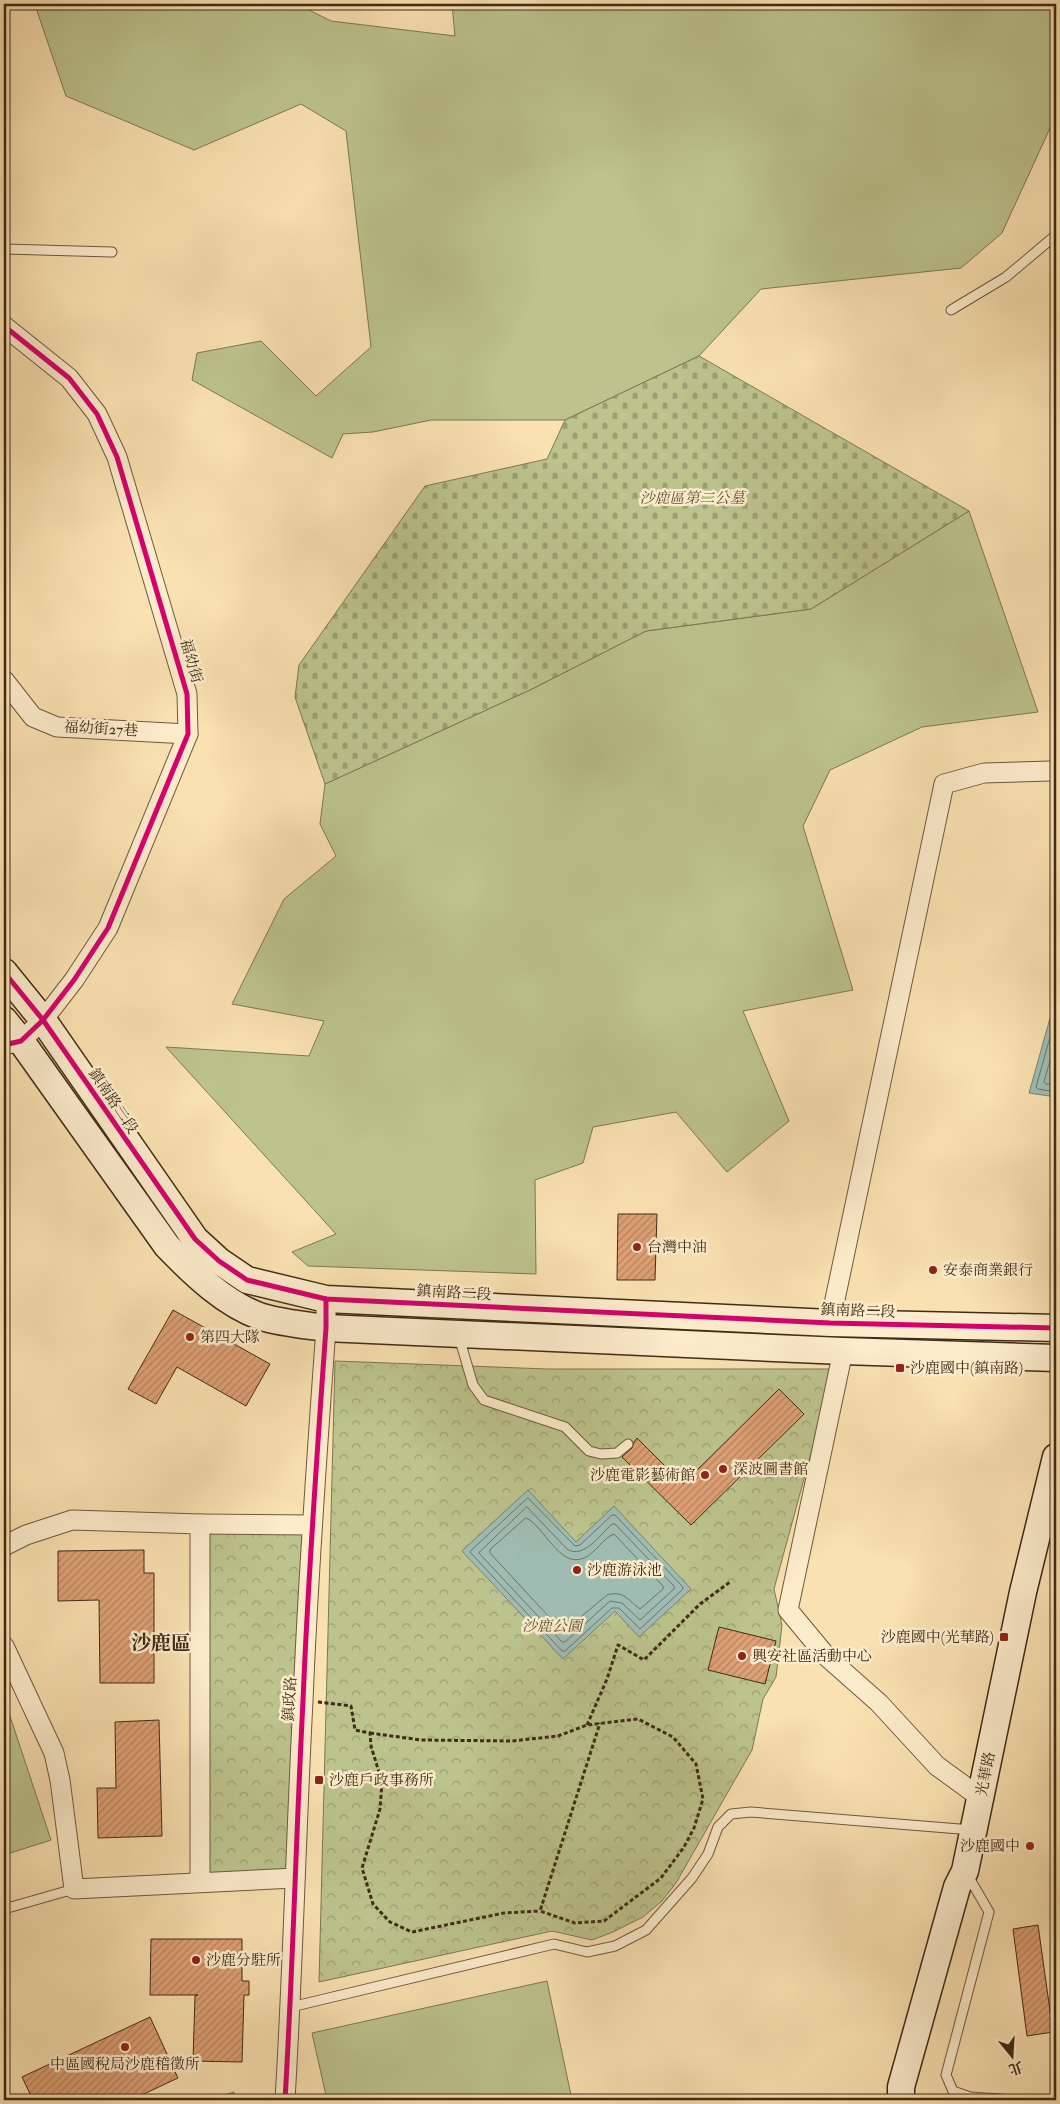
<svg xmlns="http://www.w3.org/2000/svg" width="1060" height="2104" font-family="'IM FELL Double Pica','Noto Serif TC',serif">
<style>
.green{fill:#bcc38d;stroke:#7e7752}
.forest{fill:url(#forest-crowns);stroke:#7e7752}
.cemetery{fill:url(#cemetery-stones);stroke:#7e7752}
.water{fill:#9fbcb3;stroke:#798274}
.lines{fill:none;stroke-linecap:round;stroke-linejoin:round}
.shore{stroke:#6f7464;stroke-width:1}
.building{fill:url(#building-hatch);stroke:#3f2b16}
.lane-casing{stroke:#6e583d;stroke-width:11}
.street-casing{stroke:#6e583d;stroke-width:21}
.secondary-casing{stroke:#3f2b16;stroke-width:29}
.path{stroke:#3f2b16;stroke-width:3;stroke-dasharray:4 2.5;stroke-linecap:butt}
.lane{stroke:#fceccc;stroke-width:9}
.street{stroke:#fceccc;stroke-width:19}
.secondary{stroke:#fceccc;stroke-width:26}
.cycleway-casing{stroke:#fceccc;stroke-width:8}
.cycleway{stroke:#d6006c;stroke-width:5}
.poi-dot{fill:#8f2418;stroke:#fceccc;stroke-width:2}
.labels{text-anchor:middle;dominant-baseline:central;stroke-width:5;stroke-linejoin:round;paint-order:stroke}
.park-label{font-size:15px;font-style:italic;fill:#5e5134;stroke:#fceccc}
.street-label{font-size:15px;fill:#3f2b16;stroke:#fceccc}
.poi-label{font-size:15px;fill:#3f2b16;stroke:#fceccc;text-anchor:start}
.district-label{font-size:20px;font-weight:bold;fill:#3f2b16;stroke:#fceccc}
</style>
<defs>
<pattern id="forest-crowns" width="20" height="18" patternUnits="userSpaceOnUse" patternTransform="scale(1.25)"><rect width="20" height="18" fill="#bcc38d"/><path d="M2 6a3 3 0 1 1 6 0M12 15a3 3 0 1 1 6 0" fill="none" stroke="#9a9f72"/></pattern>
<pattern id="cemetery-stones" width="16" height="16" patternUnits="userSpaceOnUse" patternTransform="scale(1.25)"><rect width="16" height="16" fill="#bcc38d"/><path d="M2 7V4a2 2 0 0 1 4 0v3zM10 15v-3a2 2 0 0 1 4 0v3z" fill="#9a9f72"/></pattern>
<pattern id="building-hatch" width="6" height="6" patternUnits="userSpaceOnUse" patternTransform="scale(1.25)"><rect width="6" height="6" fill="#dfa175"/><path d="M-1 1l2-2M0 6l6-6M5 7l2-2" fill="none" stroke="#b6835f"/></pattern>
</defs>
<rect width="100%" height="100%" fill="#fae1b1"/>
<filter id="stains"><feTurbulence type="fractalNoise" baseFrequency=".004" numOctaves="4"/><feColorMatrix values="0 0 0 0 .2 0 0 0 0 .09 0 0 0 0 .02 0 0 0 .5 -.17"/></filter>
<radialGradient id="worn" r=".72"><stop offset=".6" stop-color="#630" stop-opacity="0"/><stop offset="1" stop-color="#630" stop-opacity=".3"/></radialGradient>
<g class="green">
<polygon points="36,4 297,4 331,21 455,36 452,4 1056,4 1056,115 1002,233 961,268 761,289 699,356 565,420 431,420 373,432 343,434 332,458 192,380 197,353 261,341 316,396 371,347 346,131 301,104 194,150 66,96 36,8"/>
<polygon points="969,511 1038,712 922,727 830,770 803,826 853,990 743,1011 789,1121 727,1172 676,1112 593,1127 583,1163 535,1180 536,1274 308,1266 292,1252 336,1234 166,1047 309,1056 324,1021 232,1004 284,899 336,856 320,824 325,784 532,689 646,631 811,609"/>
<polygon points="4,1698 51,1840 4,1855"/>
<polygon points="547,1981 572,2100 327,2100 312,2033"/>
<polygon points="234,2092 234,2100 208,2100"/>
</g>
<g class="forest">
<polygon points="335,1361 547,1369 834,1369 774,1589 782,1625 776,1677 763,1699 752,1750 676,1883 662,1901 643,1917 613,1932 592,1940 552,1931 319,1982"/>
<polygon points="304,1532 291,1873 206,1876 205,1533"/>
</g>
<polygon class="cemetery" points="699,356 969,511 811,609 646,631 532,689 325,784 295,697 299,665 425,486 547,459 565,420"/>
<g class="water">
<polygon points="1056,997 1056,1097 1029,1093"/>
<polygon points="528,1490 576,1542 614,1506 691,1589 639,1637 615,1611 563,1659 462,1551"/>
</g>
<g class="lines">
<g class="shore">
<polyline points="1056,1016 1036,1087 1038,1089 1056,1092"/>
<polyline points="1056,1039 1044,1082 1046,1084 1056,1085"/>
<polygon points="528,1498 575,1546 580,1545 612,1515 615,1515 682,1586 683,1589 640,1629 619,1608 612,1608 565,1651 562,1651 470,1552"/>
<path d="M527,1507L567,1549C583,1560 601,1534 612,1524H615L674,1586V1589L640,1620L622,1603L610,1601L565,1642H562L479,1553Z"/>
<path d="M526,1518C544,1525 559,1569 584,1558C596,1553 603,1538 614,1534L663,1586V1589L640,1609C629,1601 624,1590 607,1595L563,1632L490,1553V1550Z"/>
</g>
</g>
<g class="building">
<polygon points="618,1214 657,1214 655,1280 617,1280"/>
<polygon points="173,1310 270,1364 246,1406 177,1367 156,1404 128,1389"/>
<polygon points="779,1389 804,1414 691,1525 622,1457 632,1448 634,1442 637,1438 683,1484"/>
<polygon points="144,1550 144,1573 154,1573 154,1683 100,1683 99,1600 58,1601 58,1551"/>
<polygon points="719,1627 776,1641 765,1684 708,1670"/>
<polygon points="159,1720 162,1836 98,1838 97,1788 116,1788 115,1722"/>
<polygon points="1038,1925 1053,2032 1027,2036 1013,1929"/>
<polygon points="151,1939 242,1939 242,1981 249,1981 249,1995 244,1995 242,2062 193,2061 195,1996 198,1995 150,1995"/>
<polygon points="150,2017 178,2078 131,2100 33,2100 22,2077"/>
</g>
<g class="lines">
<g class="lane-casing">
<g id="lane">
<polyline points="4,249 112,252"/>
<polyline points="951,310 1006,277 1056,235"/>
<polyline points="459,1337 473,1385 484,1400 565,1427 589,1451 601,1454 617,1453 628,1444"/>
<polyline points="967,1874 989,1912 946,2075 953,2091 970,2097 1015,2100"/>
<polyline points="4,1909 74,1889"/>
<polyline points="291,2007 554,1944 587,1952 615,1946 646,1930 692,1878 708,1854 718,1827 731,1814 751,1812 972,1830"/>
</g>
</g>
<g class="street-casing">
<g id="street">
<polyline points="4,326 69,378 97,414 117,457 187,694 188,734 108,928 74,980 43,1020 21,1041 4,1045"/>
<polyline points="4,680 33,717 57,727 188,734"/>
<polyline points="830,1323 944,784 984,773 1050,771"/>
<polyline points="843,1351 788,1610 827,1657 879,1703 937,1766 981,1798"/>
<polyline points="200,1524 312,1525"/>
<polyline points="4,1546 26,1535 72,1520 200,1524 200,1882"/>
<polyline points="4,1646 54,1753 60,1780 74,1889 295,1878"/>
<path d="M285,2100C293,1967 296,1834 303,1701C308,1576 317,1452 326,1328V1299"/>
</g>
</g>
<g class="secondary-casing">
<g id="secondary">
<polyline points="4,972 43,1020 195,1239 219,1261 247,1280 326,1299 830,1323 1056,1328"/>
<path d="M4,1020L21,1041L167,1246C193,1273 226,1305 262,1317C282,1323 305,1325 326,1328L843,1351L1056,1358"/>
<polyline points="901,2100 901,2087 957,1887 965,1871 1023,1592 1056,1457"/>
</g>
</g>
<g class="path">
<polyline points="318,1702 351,1706 355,1730 370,1733 371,1746 382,1782 380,1809 362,1868 373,1904 390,1922 412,1932 504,1913 540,1911"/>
<polyline points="587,1725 607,1679 618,1645 644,1660 700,1604 730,1582"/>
<polyline points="370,1733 421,1740 512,1741 558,1736 587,1725 638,1719 673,1737 696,1764 703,1799 694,1828 684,1847 661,1878 604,1921 575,1923 540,1911 600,1723"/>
</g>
<use href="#lane" class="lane"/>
<use href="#street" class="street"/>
<use href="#secondary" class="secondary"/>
<g class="cycleway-casing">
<g id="cycleway">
<polyline points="4,326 69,378 97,414 117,457 187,694 188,734 108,928 74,980 43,1020 21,1041 4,1045"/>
<polyline points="4,972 43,1020 195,1239 219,1261 247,1280 326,1299 830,1323 1056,1328"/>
<path d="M285,2100C293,1967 296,1834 303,1701C308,1576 317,1452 326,1328V1299"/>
</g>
</g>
<use href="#cycleway" class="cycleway"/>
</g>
<g class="poi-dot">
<circle cx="637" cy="1247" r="5"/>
<circle cx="933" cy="1270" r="5"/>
<circle cx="190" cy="1337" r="5"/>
<rect x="895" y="1363" width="10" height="10" rx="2.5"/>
<circle cx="723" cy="1469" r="5"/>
<circle cx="705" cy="1475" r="5"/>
<circle cx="577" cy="1570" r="5"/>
<rect x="999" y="1632" width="10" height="10" rx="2.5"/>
<circle cx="742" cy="1656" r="5"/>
<rect x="314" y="1775" width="10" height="10" rx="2.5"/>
<circle cx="1030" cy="1846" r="5"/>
<circle cx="196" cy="1960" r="5"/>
<circle cx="125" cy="2047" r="5"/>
</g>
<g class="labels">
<g class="park-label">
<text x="692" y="498">沙鹿區第二公墓</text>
<text x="552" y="1626">沙鹿公園</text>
</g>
<g class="street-label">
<text transform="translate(191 661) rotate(74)">福幼街</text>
<text transform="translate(101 729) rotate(3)">福幼街27巷</text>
<text transform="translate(113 1101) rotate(56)">鎮南路二段</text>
<text transform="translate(454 1293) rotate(3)">鎮南路二段</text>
<text transform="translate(858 1311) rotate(2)">鎮南路二段</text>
<text transform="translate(290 1699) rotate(-87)">鎮政路</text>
<text transform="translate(986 1774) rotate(-79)">光華路</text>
</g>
<g class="poi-label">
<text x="647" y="1247">台灣中油</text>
<text x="943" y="1270">安泰商業銀行</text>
<text x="200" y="1337">第四大隊</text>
<text x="910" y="1368">沙鹿國中(鎮南路)</text>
<text x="733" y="1469">深波圖書館</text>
<text x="695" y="1475" text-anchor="end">沙鹿電影藝術館</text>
<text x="587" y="1570">沙鹿游泳池</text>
<text x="994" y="1637" text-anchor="end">沙鹿國中(光華路)</text>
<text x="752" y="1656">興安社區活動中心</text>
<text x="329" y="1780">沙鹿戶政事務所</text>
<text x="1020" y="1846" text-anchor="end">沙鹿國中</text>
<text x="206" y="1960">沙鹿分駐所</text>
<text x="125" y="2064" text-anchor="middle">中區國稅局沙鹿稽徵所</text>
</g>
<g class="district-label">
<text x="161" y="1643">沙鹿區</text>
</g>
</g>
<rect width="1060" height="2104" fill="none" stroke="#fae1b1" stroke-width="20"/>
<rect x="5" y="5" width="1050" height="2094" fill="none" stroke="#3f2b16" stroke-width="2.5"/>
<rect x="10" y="10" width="1040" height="2084" fill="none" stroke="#3f2b16"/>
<g transform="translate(1012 2056) rotate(162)" stroke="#fceccc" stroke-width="4" paint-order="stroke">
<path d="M0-4L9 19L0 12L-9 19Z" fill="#3f2b16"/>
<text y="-8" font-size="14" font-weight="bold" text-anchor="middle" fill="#3f2b16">北</text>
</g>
<rect width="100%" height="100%" filter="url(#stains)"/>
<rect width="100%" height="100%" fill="url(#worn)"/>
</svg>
